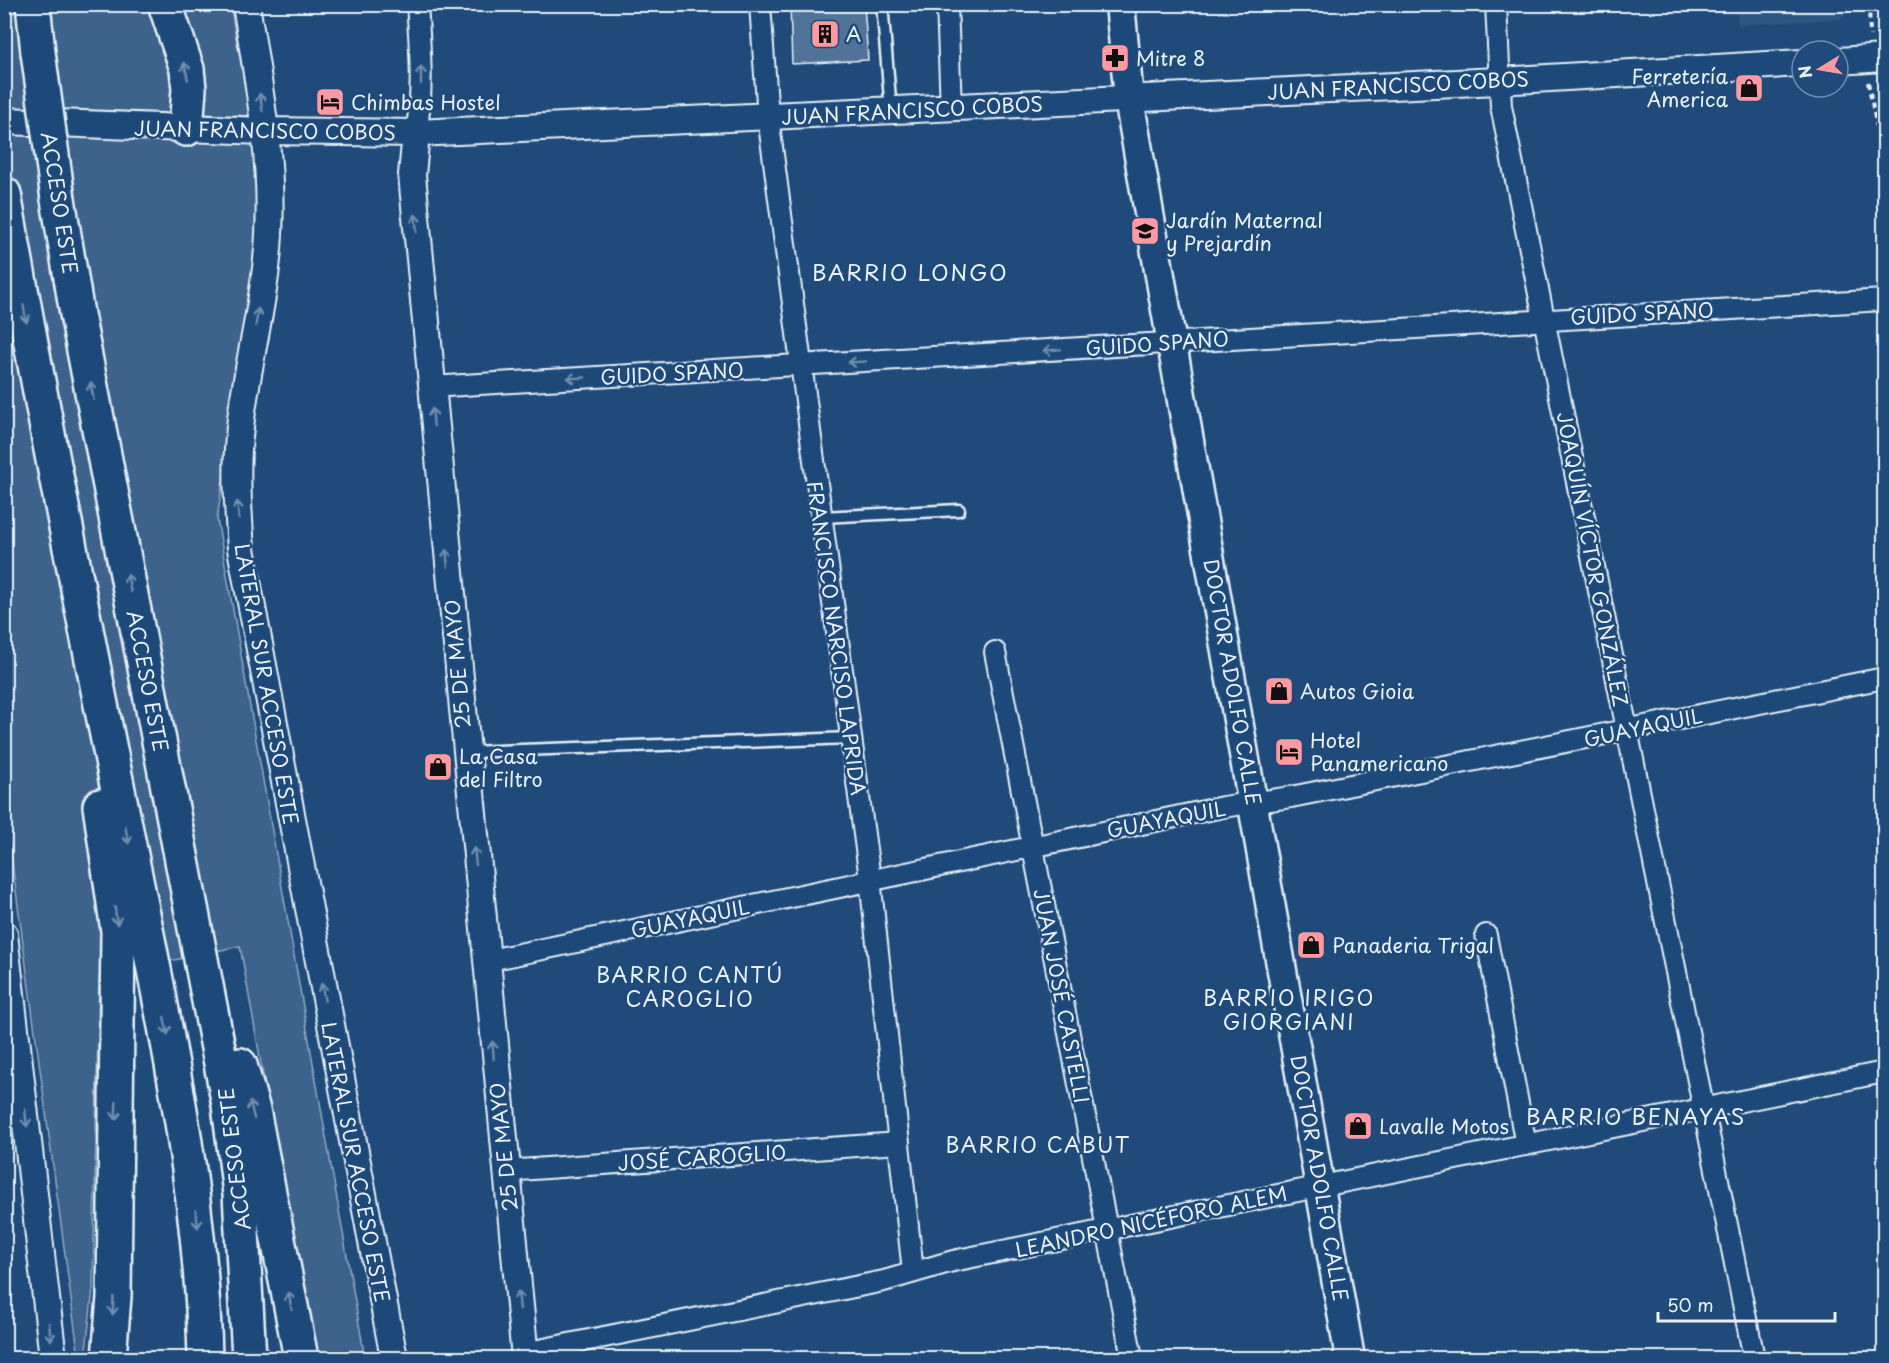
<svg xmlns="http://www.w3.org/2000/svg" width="1889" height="1363" font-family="'Playpen Sans',sans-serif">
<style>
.built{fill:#2e5683}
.green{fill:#3c628c;stroke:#92aac2;stroke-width:1.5}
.building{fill:#517399;stroke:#e8f1f8;stroke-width:1.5}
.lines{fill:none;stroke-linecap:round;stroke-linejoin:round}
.service-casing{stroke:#e8f1f8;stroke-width:15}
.minor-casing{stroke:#e8f1f8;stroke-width:24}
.tertiary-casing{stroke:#e8f1f8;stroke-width:30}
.secondary-casing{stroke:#e8f1f8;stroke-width:33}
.motorway-casing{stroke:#e8f1f8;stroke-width:38}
.path{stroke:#e8f1f8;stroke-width:4;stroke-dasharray:6 4.5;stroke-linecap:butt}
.service{stroke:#1f4a7a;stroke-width:10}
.minor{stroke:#1f4a7a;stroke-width:20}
.tertiary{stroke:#1f4a7a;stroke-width:26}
.secondary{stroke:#1f4a7a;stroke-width:28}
.motorway{stroke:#1f4a7a;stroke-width:33}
.motorway-bridge-casing{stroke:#e8f1f8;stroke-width:38;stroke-linecap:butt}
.motorway-bridge{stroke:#1f4a7a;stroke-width:33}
.oneway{stroke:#6f8dac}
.labels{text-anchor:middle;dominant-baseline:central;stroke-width:5;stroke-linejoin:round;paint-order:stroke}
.poi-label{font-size:20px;fill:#e8f1f8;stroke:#1f4a7a;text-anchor:start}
.street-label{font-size:20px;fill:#e8f1f8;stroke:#1f4a7a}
.neighbourhood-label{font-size:21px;letter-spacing:1.5px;fill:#e8f1f8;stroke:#1f4a7a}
.quarter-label{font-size:22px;letter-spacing:1.5px;fill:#e8f1f8;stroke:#1f4a7a}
</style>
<rect width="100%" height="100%" fill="#1f4a7a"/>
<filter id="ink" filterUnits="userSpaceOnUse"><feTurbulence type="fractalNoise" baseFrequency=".0167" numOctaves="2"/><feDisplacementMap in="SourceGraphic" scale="12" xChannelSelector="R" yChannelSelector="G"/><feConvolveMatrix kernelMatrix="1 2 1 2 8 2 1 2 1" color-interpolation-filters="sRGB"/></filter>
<g filter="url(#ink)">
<polygon class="built" points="1849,5 1849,10 1840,19 1738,25 1737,5"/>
<polygon class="green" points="4,5 230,5 252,123 260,240 217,519 365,1358 314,1358 240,946 99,976 93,1289 85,1358 79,1358 4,802"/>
<polygon class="building" points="790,4 864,4 868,60 792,64"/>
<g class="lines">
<g class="service-casing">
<g id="service">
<polyline points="882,4 891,111"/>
<polyline points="822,517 959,510"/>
<polyline points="467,752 851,738"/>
</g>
</g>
<g class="minor-casing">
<g id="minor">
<polyline points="760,4 768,117 870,879 913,1272"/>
<polyline points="947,4 951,108"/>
<polyline points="1496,4 1501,106 1754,1358"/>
<path d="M416,133C424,90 420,48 417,4"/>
<polyline points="430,387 1884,300"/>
<polyline points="995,652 1132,1358"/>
<polyline points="1486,935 1526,1145"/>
<polyline points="485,961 1223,807 1291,797 1884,678"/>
<polyline points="505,1171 899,1143"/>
<polyline points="524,1353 884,1281 953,1261 1884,1072"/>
</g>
</g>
<g class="tertiary-casing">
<g id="tertiary">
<path d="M246,4C258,81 273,157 269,234C266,297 247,364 240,427C235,468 238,509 241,549L394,1358"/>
<polyline points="1838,61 1884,58"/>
<polyline points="4,121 266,131 416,133 1498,81 1802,63"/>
<polyline points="416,133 412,175 525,1358"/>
<polyline points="4,934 53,1358"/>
</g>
</g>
<g class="secondary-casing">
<polyline id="secondary" points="1120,4 1129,99 1350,1358"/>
</g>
<g class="motorway-casing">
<g id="motorway">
<polyline points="33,4 38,52"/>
<polyline points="165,4 187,69 189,89 186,129"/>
<path d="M4,194C41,405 83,615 125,825C160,1002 201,1177 205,1358"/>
<polyline points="58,199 77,314 229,1105 240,1194 249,1358"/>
<polyline points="100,806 118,931 114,1297 109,1358"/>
<polyline points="240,1065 253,1110 301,1358"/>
</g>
</g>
<g class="path">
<polyline points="1869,4 1870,36"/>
<polyline points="1868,82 1884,164"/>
</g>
<use href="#service" class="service"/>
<use href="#minor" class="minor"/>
<use href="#tertiary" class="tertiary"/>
<use href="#secondary" class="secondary"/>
<use href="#motorway" class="motorway"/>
<g class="motorway-bridge-casing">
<polyline id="motorway-bridge" points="38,52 58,199"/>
</g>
<use href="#motorway-bridge" class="motorway-bridge"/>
</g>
<defs><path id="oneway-shaft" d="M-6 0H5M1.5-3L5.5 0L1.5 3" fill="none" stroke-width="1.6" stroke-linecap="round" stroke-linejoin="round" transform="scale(1.5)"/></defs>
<g class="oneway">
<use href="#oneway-shaft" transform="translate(186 71) rotate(-102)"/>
<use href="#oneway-shaft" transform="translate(421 75) rotate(-90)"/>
<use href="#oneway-shaft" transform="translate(261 102) rotate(-99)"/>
<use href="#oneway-shaft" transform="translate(416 223) rotate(-95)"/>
<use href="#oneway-shaft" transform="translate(25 314) rotate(80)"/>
<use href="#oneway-shaft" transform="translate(257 317) rotate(-81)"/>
<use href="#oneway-shaft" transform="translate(1052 350) rotate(176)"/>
<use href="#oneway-shaft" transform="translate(857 362) rotate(176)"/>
<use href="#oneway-shaft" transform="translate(576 378) rotate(177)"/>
<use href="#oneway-shaft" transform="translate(92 391) rotate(-101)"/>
<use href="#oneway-shaft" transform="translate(433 417) rotate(-95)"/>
<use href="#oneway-shaft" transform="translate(238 510) rotate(-95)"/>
<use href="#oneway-shaft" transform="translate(447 558) rotate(-95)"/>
<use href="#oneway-shaft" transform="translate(129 583) rotate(-101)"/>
<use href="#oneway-shaft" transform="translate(127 835) rotate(79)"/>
<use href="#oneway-shaft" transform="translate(475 856) rotate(-96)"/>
<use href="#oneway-shaft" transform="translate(116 916) rotate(82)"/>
<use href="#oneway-shaft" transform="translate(323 992) rotate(-101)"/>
<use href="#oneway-shaft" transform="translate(166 1026) rotate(78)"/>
<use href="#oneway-shaft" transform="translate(493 1050) rotate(-95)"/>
<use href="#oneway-shaft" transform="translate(252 1110) rotate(-104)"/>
<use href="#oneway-shaft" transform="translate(116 1111) rotate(91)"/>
<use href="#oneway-shaft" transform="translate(26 1118) rotate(84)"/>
<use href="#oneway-shaft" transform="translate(197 1219) rotate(84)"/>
<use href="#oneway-shaft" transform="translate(519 1300) rotate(-96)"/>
<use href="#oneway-shaft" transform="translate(290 1301) rotate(-101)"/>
<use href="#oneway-shaft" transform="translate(113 1306) rotate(93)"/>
<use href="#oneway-shaft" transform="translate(50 1332) rotate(84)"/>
</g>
</g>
<defs>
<g id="building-square" transform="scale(1.5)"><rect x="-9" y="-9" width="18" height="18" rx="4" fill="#ff9aa2" stroke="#1f4a7a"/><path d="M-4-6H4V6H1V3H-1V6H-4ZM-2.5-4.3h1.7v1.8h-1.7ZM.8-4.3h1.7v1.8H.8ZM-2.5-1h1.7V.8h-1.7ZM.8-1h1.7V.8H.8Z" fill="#111"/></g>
<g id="pharmacy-square" transform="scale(1.5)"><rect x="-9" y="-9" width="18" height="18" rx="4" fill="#ff9aa2" stroke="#1f4a7a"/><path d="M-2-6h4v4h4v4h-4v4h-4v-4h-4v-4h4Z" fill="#111"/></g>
<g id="shop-square" transform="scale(1.5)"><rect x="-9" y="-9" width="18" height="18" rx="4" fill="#ff9aa2" stroke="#1f4a7a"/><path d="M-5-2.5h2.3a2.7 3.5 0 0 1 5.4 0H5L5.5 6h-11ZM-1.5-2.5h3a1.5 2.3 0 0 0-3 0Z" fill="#111"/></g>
<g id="hotel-square" transform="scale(1.5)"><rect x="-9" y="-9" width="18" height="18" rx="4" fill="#ff9aa2" stroke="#1f4a7a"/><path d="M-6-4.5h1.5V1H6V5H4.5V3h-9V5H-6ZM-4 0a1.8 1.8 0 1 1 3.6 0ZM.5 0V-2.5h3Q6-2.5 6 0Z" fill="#111"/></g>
<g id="school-square" transform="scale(1.5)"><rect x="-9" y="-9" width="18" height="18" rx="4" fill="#ff9aa2" stroke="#1f4a7a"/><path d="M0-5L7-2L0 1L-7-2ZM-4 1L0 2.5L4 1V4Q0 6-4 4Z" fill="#111"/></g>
</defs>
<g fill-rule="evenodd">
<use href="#building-square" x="825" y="34"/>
<use href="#pharmacy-square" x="1115" y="58"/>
<use href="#shop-square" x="1749" y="88"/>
<use href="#hotel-square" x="330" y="102"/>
<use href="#school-square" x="1145" y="231"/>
<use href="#shop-square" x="1279" y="691"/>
<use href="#hotel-square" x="1289" y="752"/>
<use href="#shop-square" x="438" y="767"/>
<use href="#shop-square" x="1311" y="945"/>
<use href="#shop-square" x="1358" y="1126"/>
</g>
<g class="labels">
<g class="poi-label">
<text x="846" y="34">A</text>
<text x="1136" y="58">Mitre 8</text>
<text x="1728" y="76" text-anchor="end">Ferretería<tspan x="1728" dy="23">America</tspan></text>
<text x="351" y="102">Chimbas Hostel</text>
<text x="1166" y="220">Jardín Maternal<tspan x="1166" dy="23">y Prejardín</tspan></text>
<text x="1300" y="691">Autos Gioia</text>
<text x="1310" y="740">Hotel<tspan x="1310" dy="23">Panamericano</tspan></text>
<text x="459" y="756">La Casa<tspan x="459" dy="23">del Filtro</tspan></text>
<text x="1332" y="945">Panaderia Trigal</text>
<text x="1379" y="1126">Lavalle Motos</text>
</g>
<g class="street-label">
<text transform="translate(1398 85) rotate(-3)">JUAN FRANCISCO COBOS</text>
<text transform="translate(912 110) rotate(-3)">JUAN FRANCISCO COBOS</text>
<text transform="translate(265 130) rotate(1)">JUAN FRANCISCO COBOS</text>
<text transform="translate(60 203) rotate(81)">ACCESO ESTE</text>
<text transform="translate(1642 313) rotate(-3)">GUIDO SPANO</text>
<text transform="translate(1157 343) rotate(-4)">GUIDO SPANO</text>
<text transform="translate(672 373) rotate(-3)">GUIDO SPANO</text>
<text transform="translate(1593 559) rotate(79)">JOAQUÍN VÍCTOR GONZÁLEZ</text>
<text transform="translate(837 638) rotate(82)">FRANCISCO NARCISO LAPRIDA</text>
<text transform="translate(457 664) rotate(-95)">25 DE MAYO</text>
<text transform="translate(148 681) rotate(79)">ACCESO ESTE</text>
<text transform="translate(1233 682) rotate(80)">DOCTOR ADOLFO CALLE</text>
<text transform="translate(267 684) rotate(80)">LATERAL SUR ACCESO ESTE</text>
<text transform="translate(1643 727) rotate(-12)">GUAYAQUIL</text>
<text transform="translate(1166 819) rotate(-11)">GUAYAQUIL</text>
<text transform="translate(690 918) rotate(-12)">GUAYAQUIL</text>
<text transform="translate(1062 996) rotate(79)">JUAN JOSÉ CASTELLI</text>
<text transform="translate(503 1147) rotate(-96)">25 DE MAYO</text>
<text transform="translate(702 1157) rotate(-4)">JOSÉ CAROGLIO</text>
<text transform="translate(234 1159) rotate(-97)">ACCESO ESTE</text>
<text transform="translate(356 1162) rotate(79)">LATERAL SUR ACCESO ESTE</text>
<text transform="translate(1320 1178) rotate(80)">DOCTOR ADOLFO CALLE</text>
<text transform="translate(1151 1221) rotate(-12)">LEANDRO NICÉFORO ALEM</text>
</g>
<g class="neighbourhood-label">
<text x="690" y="974">BARRIO CANTÚ<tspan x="690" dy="24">CAROGLIO</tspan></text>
<text x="1289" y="997">BARRIO IRIGO<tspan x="1289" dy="24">GIORGIANI</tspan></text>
<text x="1038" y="1144">BARRIO CABUT</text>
</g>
<g class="quarter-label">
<text x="910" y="271">BARRIO LONGO</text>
<text x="1636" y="1115">BARRIO BENAYAS</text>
</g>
</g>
<rect width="1889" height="1363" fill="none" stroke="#1f4a7a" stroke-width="24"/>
<rect x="12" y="12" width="1865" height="1339" fill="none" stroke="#e8f1f8" stroke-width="2" filter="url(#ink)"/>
<g transform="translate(1820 69) rotate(259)"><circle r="28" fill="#1f4a7a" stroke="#6f8dac" stroke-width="1.5"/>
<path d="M0-4.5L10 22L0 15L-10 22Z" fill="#ff9aa2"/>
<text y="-9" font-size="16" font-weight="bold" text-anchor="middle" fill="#e8f1f8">N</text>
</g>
<path d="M1658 1312v9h177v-9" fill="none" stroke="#e8f1f8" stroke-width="3"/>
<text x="1667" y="1312" font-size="18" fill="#e8f1f8" stroke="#1f4a7a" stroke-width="4.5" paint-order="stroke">50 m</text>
</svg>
